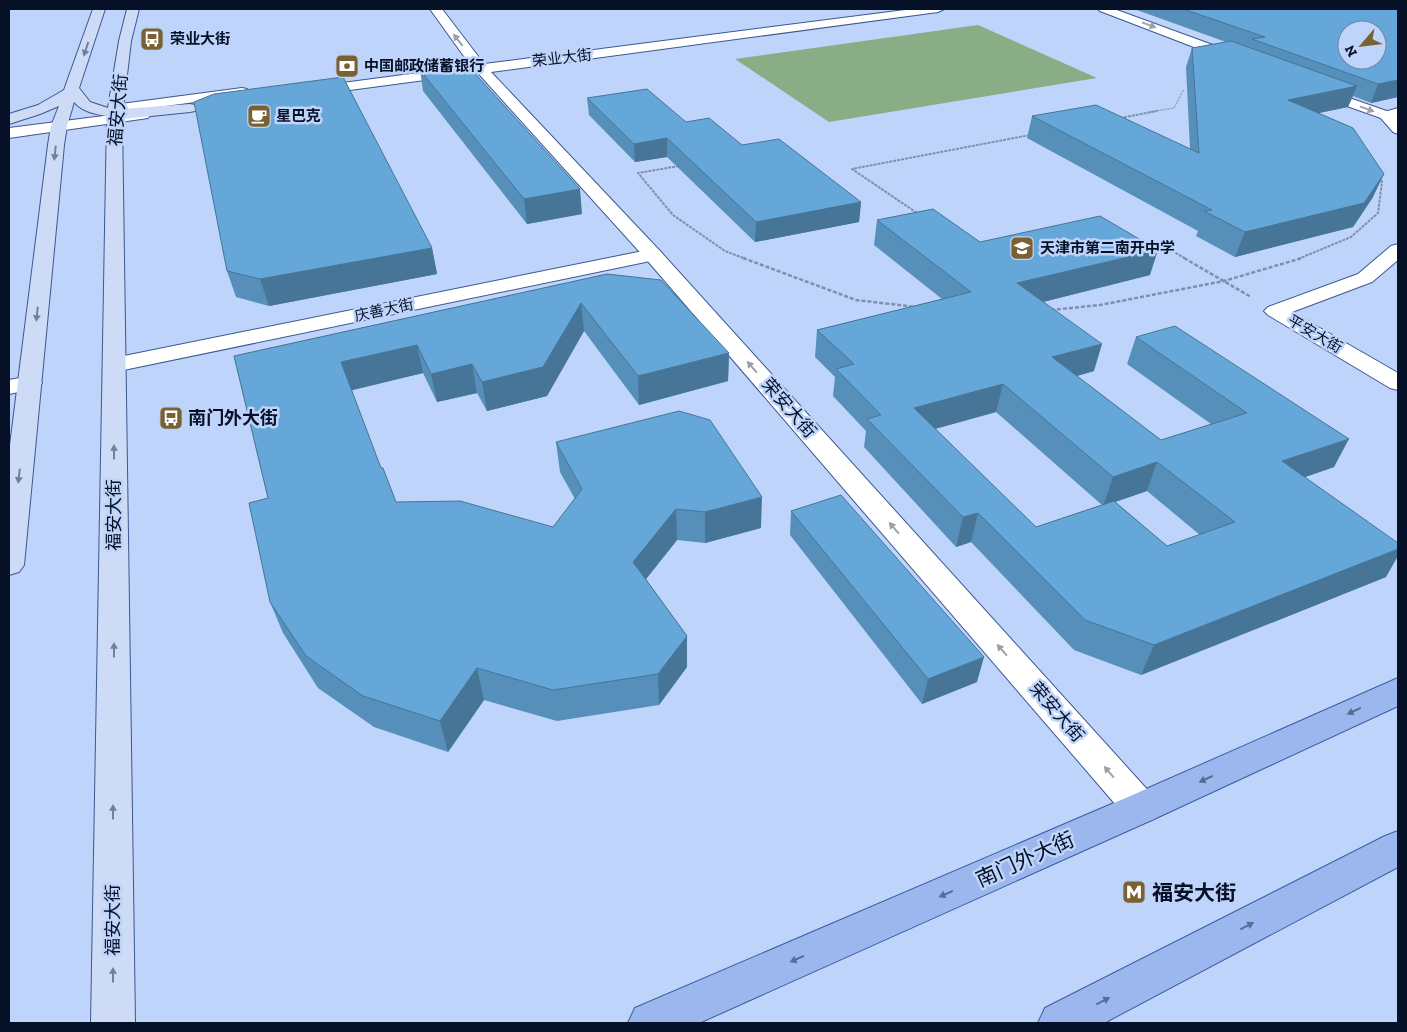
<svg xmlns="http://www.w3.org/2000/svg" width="1407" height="1032" font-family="'Zilla Slab','Noto Sans SC',serif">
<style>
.green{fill:#89ad85}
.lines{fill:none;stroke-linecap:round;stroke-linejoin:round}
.minor-casing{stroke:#3b588f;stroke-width:2}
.tertiary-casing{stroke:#3b588f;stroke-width:2}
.secondary-casing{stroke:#3b588f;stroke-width:2}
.primary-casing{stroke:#3b5ea1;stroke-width:2}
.path-far2{stroke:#7e90b0;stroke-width:1;stroke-dasharray:2.5 1;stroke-linecap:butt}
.path-far1{stroke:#7e90b0;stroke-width:2;stroke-dasharray:3 1;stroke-linecap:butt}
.path{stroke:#7e90b0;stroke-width:2.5;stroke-dasharray:4 2;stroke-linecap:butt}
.minor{fill:#fff;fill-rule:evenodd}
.tertiary{fill:#fff;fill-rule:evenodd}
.secondary{fill:#cddbf6;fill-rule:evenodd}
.primary{fill:#9bb7ee;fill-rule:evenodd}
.wall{fill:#5690ba;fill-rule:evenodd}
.shaded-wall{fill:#467597}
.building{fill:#64a7d8;stroke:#467597;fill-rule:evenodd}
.oneway{fill:#9ba0a9}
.oneway2{fill:#738099}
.oneway3{fill:#586c94}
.labels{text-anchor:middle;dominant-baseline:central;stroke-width:5;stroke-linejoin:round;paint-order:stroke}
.far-poi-label{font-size:15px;font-weight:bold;fill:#061127;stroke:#bfd4fa;text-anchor:start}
.far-street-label{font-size:15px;fill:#061127;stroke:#bfd4fa}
.street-label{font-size:18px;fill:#061127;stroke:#bfd4fa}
.poi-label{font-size:18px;font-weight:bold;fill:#061127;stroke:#bfd4fa;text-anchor:start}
.near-street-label{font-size:21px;fill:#061127;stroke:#bfd4fa}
.near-poi-label{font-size:21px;font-weight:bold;fill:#061127;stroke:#bfd4fa;text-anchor:start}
</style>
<rect width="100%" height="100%" fill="#bfd4fa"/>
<polygon class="green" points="978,25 1097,78 829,122 735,59"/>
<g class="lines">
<g class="minor-casing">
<g id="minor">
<polygon points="1398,108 1398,117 1396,118 1398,120 1398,134 1393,132 1379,116 1381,113"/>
<polygon points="1398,244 1398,260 1372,282 1292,312 1398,373 1398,390 1390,388 1268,315 1264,311 1268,307 1358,274 1391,246"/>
<polygon points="653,249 660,251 663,255 660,259 114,372 106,370 103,365 106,360 114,358"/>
</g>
</g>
<g class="tertiary-casing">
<g id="tertiary">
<polygon points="430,9 442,9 484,64 913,9 944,9 938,12 491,72 660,251 1154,797 1159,808 1154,819 1141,824 1128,819 646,259 478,73 312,95 307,94 305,91 307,88 312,87 471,66"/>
<polygon points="1098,9 1114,9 1243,56 1245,59 1243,62 1233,62 1100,11"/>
<polygon points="1315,86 1398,115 1398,124 1310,93 1308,90 1310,87"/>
<polygon points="242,88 247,89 249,92 247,95 121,112 116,111 114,108 116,105 121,104"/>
<polygon points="143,111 148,112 150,115 148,118 9,138 9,128"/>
<polygon points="30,376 38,378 42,383 38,388 9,394 9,380"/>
</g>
</g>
<g class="secondary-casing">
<path id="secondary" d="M93,9H105L79,88L90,102L108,108L119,41L127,9H139L131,41L123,109L190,104L195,105L197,108L195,111L190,112L122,119L135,1023H91L107,116C95,114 83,112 74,102L67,126L64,145L24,565L19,572L9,575V453L48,145L51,126L59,106L40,114L9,124V114L38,105L64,90Z"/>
</g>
<g class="primary-casing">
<g id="primary">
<polygon points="1398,678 1398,706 1154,819 699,1023 628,1023 635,1008 1128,797"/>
<polygon points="1398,831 1398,867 1104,1023 1038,1023 1045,1008 1385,836"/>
</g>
</g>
<polyline class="path-far2" points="1150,112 1174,108 1184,89"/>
<g class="path-far1">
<polyline points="1120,118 1157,111"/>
<polyline points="679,166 638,173 673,215 725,251 746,259"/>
<polyline points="920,215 852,169 1030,135"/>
<polyline points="1172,251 1186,259"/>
<polyline points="1298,259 1351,237 1378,213 1382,182 1380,176"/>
</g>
<g class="path">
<polyline points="743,258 856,300 916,307"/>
<polyline points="1184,258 1251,297"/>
<polyline points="1051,310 1100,305 1224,281 1302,258"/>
</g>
<use href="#minor" class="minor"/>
<use href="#tertiary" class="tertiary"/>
<use href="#secondary" class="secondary"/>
<use href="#primary" class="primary"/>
</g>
<g class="wall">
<polygon points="1134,9 1398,9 1398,97 1371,103 1353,96 1348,107 1319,113 1373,197 1353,227 1235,257 1196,236 1198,231 1027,138 1032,116 1190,149 1186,67 1192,48 1226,42"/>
<polygon points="420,70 582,214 527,224 423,91"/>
<polygon points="587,98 686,122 742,145 861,202 859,222 755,242 667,157 635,162 589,115"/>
<path d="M877,220L980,242L1150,275L1043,302L1094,371L1077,376L1161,440L1211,424L1127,364L1136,337L1334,467L1305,477L1386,577L1141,675L1074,650L971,542L956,547L864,447L866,431L833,396L835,377L815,357L817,330L942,299L874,245ZM996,412L1102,505L1036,527L935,429ZM1147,491L1200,535L1167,546L1115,502Z"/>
<polygon points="432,248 437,274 269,306 236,297 227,271"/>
<polygon points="607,274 729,353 728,381 639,405 584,331 547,396 487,411 477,393 437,402 423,373 351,390 381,468 396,502 553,527 575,499 560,472 556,442 761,528 705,543 677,540 646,579 687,636 687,667 659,705 557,721 484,700 448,752 374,727 318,688 283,633 270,602 268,498 234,356"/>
<polygon points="791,511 977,682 922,704 790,535"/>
</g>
<g class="shaded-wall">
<polygon points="1398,80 1398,97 1371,103 1378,84"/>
<polygon points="1357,86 1348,107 1280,121 1288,100"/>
<polygon points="667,138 667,157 635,162 634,144"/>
<polygon points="1384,174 1373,197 1353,227 1235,257 1245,232"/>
<polygon points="580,189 582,214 527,224 524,199"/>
<polygon points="861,202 859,222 755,242 756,222"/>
<polygon points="432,248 437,274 269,306 260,279"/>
<polygon points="1158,250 1150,275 1011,310 1017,283"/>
<polygon points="581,303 584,331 547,396 487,411 482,382"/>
<polygon points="1102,344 1094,371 1045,385 1052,357"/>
<polygon points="417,345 423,373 349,391 341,362"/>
<polygon points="729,353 728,381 639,405 638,376"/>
<polygon points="472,364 477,393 437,402 431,374"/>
<polygon points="1003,384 996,412 909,436 914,408"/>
<polygon points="1349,439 1334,467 1268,490 1282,461"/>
<polygon points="1157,462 1147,491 1103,506 1113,477"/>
<polygon points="762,497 761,528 705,543 705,512"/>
<polygon points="676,509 677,540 635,593 633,562"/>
<polygon points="978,513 971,542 956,547 963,517"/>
<polygon points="1398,549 1398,556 1386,577 1141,675 1154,645"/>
<polygon points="687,636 687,667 659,705 658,674"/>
<polygon points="984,657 977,682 922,704 928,679"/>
<polygon points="477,668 484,700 448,752 440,721"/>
</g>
<g class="building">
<path d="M1183,9H1398V80L1378,84L1252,39L1265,37ZM1347,30H1377V60H1347Z"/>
<polygon points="1231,41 1357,86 1288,100 1353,128 1384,174 1364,203 1245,232 1204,211 1212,210 1032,116 1096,105 1199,153 1192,48"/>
<polygon points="450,65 469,67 580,189 524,199 420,70"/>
<polygon points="343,77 432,248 260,279 227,271 194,102 214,94"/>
<polygon points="647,89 686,122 709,118 742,145 779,139 861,202 756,222 667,138 634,144 587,98"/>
<path d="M933,209L980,242L1100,216L1158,250L1017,283L1102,344L1052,357L1161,440L1247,413L1136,337L1175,326L1349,439L1282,461L1398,543V549L1154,645L1085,620L978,513L963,517L867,419L881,415L836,369L854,364L817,330L971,292L877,220ZM1003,384L1113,477L1157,462L1235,522L1167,546L1114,501L1036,527L914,408Z"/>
<polygon points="607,274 661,280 729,353 638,376 581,303 543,367 482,382 472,364 431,374 417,345 341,362 381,468 383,468 396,502 460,501 553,527 582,489 556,442 679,411 710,420 762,497 705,512 676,509 633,562 687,636 658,674 553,690 477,668 440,721 363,696 306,656 270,602 249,503 268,498 234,356"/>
<polygon points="841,495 984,657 928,679 791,511"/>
</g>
<defs><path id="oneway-solid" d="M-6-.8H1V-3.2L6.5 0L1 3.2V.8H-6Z" transform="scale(1.25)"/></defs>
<g class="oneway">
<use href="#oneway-solid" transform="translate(1149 25) rotate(20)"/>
<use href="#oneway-solid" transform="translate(458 40) rotate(-128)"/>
<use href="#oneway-solid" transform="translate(1367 109) rotate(20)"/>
<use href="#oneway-solid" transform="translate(752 367) rotate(-131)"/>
<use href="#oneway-solid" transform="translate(894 528) rotate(-131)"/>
<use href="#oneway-solid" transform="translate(1002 650) rotate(-131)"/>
<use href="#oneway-solid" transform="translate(1109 772) rotate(-131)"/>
</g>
<g class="oneway2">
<use href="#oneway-solid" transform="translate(86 49) rotate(108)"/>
<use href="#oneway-solid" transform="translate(55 153) rotate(96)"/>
<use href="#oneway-solid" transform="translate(37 314) rotate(96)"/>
<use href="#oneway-solid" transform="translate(114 452) rotate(-90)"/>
<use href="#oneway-solid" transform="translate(19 476) rotate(97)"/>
<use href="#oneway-solid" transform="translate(114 650) rotate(-90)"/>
<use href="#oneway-solid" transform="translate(113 812) rotate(-90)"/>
<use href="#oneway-solid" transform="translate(113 975) rotate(-90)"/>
</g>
<g class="oneway3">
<use href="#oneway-solid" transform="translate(1354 711) rotate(155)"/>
<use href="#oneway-solid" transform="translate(1206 779) rotate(155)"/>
<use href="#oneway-solid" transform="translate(946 894) rotate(156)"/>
<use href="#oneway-solid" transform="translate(1247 926) rotate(-27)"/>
<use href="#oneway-solid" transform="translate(797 959) rotate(156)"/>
<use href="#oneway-solid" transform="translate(1103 1001) rotate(-27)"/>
</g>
<defs>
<g id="bus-square" transform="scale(1.25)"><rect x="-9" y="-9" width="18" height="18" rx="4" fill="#7a6132" stroke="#bfd4fa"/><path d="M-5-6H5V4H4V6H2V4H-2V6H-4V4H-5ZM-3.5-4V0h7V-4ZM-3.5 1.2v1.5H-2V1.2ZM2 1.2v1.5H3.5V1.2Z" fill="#fff"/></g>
<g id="bank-square" transform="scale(1.25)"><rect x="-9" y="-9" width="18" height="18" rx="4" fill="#7a6132" stroke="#bfd4fa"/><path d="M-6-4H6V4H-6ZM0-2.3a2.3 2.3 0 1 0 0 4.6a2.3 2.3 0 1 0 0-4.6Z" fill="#fff"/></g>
<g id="cafe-square" transform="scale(1.25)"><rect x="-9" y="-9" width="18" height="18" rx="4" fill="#7a6132" stroke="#bfd4fa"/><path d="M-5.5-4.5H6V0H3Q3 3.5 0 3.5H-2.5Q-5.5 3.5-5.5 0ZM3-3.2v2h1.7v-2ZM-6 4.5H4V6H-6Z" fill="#fff"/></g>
<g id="school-square" transform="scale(1.25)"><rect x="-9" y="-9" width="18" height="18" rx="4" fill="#7a6132" stroke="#bfd4fa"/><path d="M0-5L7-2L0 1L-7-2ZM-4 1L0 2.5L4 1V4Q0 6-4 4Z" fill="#fff"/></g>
<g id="metro-square" transform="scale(1.25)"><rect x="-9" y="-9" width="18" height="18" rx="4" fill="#7a6132" stroke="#bfd4fa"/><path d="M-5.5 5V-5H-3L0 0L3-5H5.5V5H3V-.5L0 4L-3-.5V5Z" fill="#fff"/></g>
</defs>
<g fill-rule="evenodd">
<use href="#bus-square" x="152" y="39"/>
<use href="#bank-square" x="347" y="66"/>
<use href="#cafe-square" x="259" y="116"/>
<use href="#school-square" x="1022" y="248"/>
<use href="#bus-square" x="171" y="418"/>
<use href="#metro-square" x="1134" y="892"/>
</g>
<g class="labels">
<g class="far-poi-label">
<text x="170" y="39">荣业大街</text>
<text x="364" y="66">中国邮政储蓄银行</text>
<text x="276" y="116">星巴克</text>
<text x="1040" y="248">天津市第二南开中学</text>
</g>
<g class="far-street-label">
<text transform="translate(562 58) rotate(-7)">荣业大街</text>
<text transform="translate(384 310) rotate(-12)">庆善大街</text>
<text transform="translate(1315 334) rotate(30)">平安大街</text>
</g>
<g class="street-label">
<text transform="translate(118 110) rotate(-85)">福安大街</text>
<text transform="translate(789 408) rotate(49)">荣安大街</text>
<text transform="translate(114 515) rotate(-90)">福安大街</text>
<text transform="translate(1057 712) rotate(49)">荣安大街</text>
<text transform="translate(113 920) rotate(-90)">福安大街</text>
</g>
<g class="poi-label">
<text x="188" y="418">南门外大街</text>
</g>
<g class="near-street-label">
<text transform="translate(1025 859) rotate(-24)">南门外大街</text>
</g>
<g class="near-poi-label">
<text x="1152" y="892">福安大街</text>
</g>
</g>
<rect width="1407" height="1032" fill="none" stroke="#061127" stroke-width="20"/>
<g transform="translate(1362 45) rotate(242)"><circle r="24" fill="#bfd4fa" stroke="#7586a6"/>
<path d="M0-4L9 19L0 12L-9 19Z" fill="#7a6132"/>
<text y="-8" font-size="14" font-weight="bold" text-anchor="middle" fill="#061127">N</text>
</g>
</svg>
